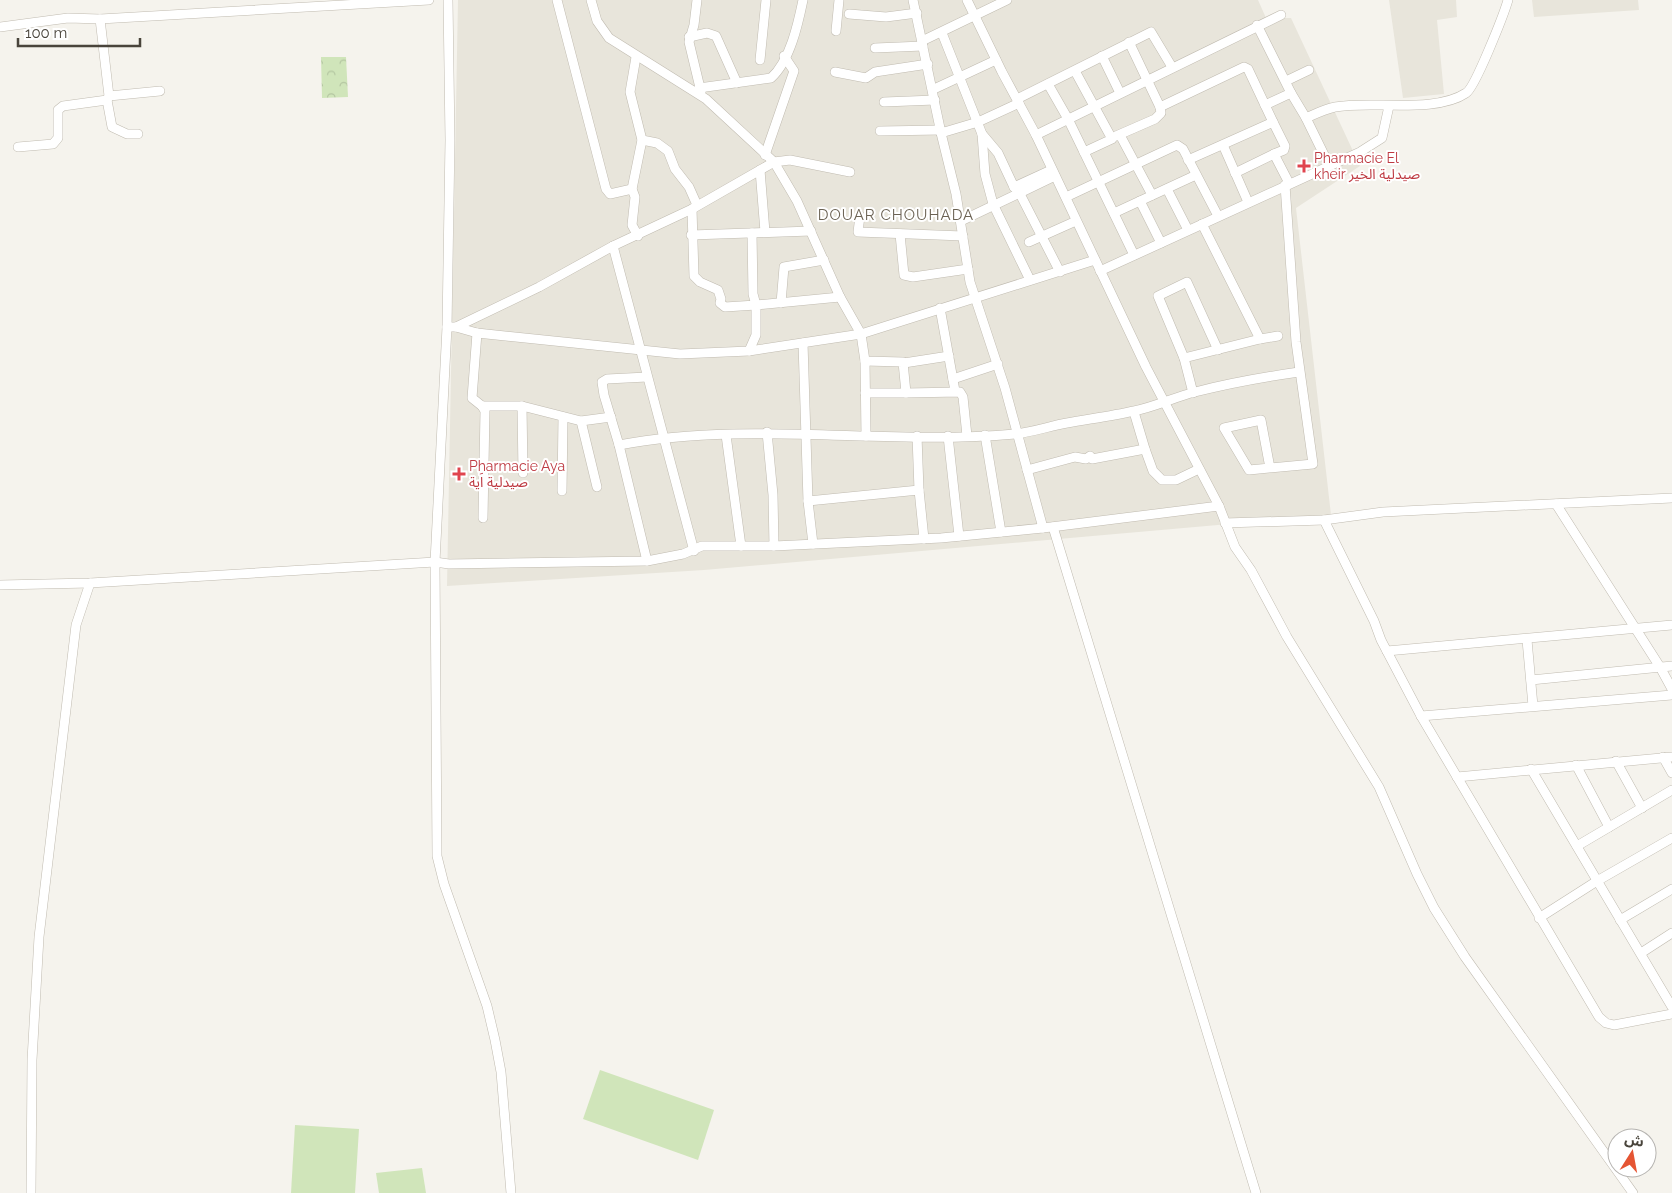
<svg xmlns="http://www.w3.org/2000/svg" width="1672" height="1193" font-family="Raleway,'Noto Sans Arabic',sans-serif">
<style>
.residential{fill:#e8e5db}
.forest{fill:url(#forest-crowns)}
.pitch{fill:#d0e5ba}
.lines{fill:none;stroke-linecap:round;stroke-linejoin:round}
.minor-casing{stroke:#c0bbb0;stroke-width:10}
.minor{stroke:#fff;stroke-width:9}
.health-dot{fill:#e0444e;stroke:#fff;stroke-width:2}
.labels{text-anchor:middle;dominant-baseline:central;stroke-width:4;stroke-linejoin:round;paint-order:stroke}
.health-label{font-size:14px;fill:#be3a42;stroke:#fff;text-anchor:start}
.neighbourhood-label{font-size:15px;letter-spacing:1px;fill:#6b6253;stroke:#fff}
</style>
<defs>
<pattern id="forest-crowns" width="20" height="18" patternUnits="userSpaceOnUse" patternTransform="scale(1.25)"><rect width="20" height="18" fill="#d0e5ba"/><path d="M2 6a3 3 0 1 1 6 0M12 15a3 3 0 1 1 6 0" fill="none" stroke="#b4c6a1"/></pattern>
</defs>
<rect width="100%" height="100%" fill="#f5f3ed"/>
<g class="residential">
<polygon points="458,0 1258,0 1266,18 1291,18 1360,166 1296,208 1331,515 704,570 447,586"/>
<polygon points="1389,0 1456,0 1457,17 1437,20 1444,94 1403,98"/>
<polygon points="1532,0 1638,0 1639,10 1534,17"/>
</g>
<polygon class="forest" points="321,57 346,57 348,97 322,98"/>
<g class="pitch">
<polygon points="600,1070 714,1110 698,1160 583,1119"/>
<polygon points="295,1125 359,1129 355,1193 291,1193"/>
<polygon points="422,1168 426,1193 379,1193 376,1173"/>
</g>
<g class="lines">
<g class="minor-casing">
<g id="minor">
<polyline points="448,0 450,140 447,327 435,562 437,856 444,884 487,1006 495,1040 501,1072 511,1193"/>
<polyline points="557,0 606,189 610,194 632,189"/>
<polyline points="591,0 597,21 609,38 706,99 774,162 797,201 840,297 861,334 865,361 903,362 906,393 960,392 963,397 967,436"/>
<polyline points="697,0 694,25 689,42 701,92"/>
<polyline points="913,0 941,133 956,194 970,282 1005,388 1043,528"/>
<polyline points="967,0 1002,72 1036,135 1146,367 1219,506 1235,547 1251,570 1287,637 1379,787 1417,874 1434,908 1465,957 1633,1193"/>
<polyline points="849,14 886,17 917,13"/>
<polyline points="1257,25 1291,93"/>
<polyline points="0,27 68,18 100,19 429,0"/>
<polyline points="836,31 839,0"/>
<polyline points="942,33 982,134 998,153 1014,187 1019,192 1060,272"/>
<polyline points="689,37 707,33 716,36 737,83"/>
<polyline points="922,41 1007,0"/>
<polyline points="1129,42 1160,107 1244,67 1248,69 1273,122"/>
<polyline points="875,48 923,46"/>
<polyline points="1102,56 1120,93"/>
<polyline points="636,57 630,92 642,140 632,189 635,197 632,225 638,236"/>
<polyline points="760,60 766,0"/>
<polyline points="1075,71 1112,139 1084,152"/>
<polyline points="835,72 866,78 875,72 928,64"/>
<polyline points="1286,81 1309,70"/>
<polyline points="1048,84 1068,119 1134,255"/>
<path d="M699,88L771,78C790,61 798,24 803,0"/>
<polyline points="934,89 996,60"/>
<polyline points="109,96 160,91"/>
<polyline points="1017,99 1151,32 1172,67"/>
<polyline points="107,100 112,127 127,134 138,134"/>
<polyline points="884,102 935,100"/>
<polyline points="1265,105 1291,93 1306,118 1329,165"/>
<path d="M1306,118C1315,114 1325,109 1335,107C1370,100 1435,114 1466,93C1475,88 1504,14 1508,0"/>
<polyline points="880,131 941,130"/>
<polyline points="941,133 978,122 1019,103"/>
<polyline points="982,134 985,174 993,204 1030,280"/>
<polyline points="1036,135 1281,15"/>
<polyline points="1120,135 1152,195"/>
<polyline points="1116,136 1155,119 1161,113 1160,107"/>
<polyline points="642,140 657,143 668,151 675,169 689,187 697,205"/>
<polyline points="1223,145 1248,202"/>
<polyline points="18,147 53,144 58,138 58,110 63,106 107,100 109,96 100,19"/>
<polyline points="765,155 794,71 784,56"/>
<polyline points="1188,160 1273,122 1285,146 1284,150 1274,154 1289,183"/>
<polyline points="760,170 765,232"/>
<polyline points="1235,173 1274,154"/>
<polyline points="1014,187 1051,170"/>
<polyline points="1167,189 1188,230"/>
<polyline points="1066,197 1177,145 1183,149 1218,216"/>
<polyline points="1140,201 1161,243"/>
<polyline points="692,209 694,276 700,282 718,290 721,299 720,303 725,307 756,305 753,294 752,233"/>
<polyline points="1114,213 1196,175"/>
<polyline points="860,216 858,232 963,236"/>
<polyline points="961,221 1055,176"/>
<polyline points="1202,224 1260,339 1278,336"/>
<polyline points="900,234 904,275 913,277 968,269"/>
<polyline points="691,235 811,231"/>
<polyline points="1029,242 1076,221"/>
<polyline points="613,246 694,551"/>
<polyline points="1100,271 1360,152 1382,138 1389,106"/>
<polyline points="781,303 784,267 824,260"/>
<polyline points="940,308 955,391"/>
<polyline points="447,327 456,327 477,333 680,354 749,351 861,334 1095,260"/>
<polyline points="456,327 539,287 613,246 692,209 774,162 790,160 850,172"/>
<polyline points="477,333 472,398 482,406 485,411 483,518"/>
<polyline points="803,343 808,501 919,490 917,436"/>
<polyline points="749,351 756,335 756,305 840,297"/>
<polyline points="1184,358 1158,296 1187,282 1218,350"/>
<polyline points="865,361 866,436"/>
<polyline points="904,363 949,356"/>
<path d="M647,377L607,379L602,382L604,395L619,445C750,420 884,446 1015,434C1033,432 1050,426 1067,423C1089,419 1112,416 1134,411C1155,407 1175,397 1195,392C1230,383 1264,377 1299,372"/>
<polyline points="953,379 998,364"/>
<polyline points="865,393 906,393"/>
<polyline points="1193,393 1184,358 1260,339"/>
<polyline points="482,406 522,406 581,421 611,417"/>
<polyline points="522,406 523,473"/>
<polyline points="581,421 597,487"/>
<polyline points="767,432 773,495 774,546"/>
<polyline points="726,435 741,546"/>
<polyline points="985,435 1001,532"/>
<polyline points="948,436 959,536"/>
<polyline points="619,445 647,561"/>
<polyline points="1145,449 1153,471 1162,480 1176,480 1199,469"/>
<polyline points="1270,468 1261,420 1224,428 1249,470 1313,464 1296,342 1285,185"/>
<polyline points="1027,470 1075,457 1086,459 1090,456 1092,459 1145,449 1134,412"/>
<polyline points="919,490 924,539"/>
<polyline points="562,491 563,417"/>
<polyline points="1672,498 1383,512 1324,520 1374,621 1381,640 1421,716 1599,1017 1606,1023 1614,1025 1672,1014"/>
<polyline points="808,501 813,544"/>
<polyline points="1556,504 1660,667 1672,689"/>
<polyline points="1225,523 1324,520"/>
<path d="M1053,527C1120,749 1188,971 1256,1193"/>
<polyline points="0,585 90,583 435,562 449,564 647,561 683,554 702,546 774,546 941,538 1043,528 1219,506"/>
<polyline points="1527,640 1533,706"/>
<polyline points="1387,651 1672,625"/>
<polyline points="1531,680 1672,666"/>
<polyline points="1421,716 1672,695"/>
<polyline points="1663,757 1672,773"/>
<polyline points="1616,761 1642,808"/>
<polyline points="1576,765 1609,827"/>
<polyline points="1531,769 1672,1007"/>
<polyline points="1457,777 1672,757"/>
<polyline points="1577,846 1672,790"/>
<polyline points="1539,918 1597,881 1672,838"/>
<polyline points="1620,920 1672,889"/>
<polyline points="1641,953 1672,933"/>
<polyline points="31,1193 32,1060 39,937 76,625 90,583"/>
</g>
</g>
<use href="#minor" class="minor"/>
</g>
<g class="health-dot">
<path d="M1301.5 158.5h5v5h5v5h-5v5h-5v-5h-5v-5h5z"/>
<path d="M456.5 466.5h5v5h5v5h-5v5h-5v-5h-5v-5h5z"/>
</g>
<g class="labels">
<g class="health-label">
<text x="1314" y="158">Pharmacie El<tspan x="1314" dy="16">kheir صيدلية الخير</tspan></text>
<text x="469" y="466">Pharmacie Aya<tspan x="469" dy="16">صيدلية اَية</tspan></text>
</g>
<g class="neighbourhood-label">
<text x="896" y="215">DOUAR CHOUHADA</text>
</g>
</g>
<g transform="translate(1632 1153) rotate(11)"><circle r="24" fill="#ffffff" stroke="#b6b4b1"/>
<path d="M0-4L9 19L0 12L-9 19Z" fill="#e55533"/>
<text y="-8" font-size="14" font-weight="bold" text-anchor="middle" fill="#49443b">ش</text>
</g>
<path d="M18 38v8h122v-8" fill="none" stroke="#49443b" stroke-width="2.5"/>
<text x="25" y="38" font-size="15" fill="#49443b" stroke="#ffffff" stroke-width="4" paint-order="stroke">100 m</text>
</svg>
